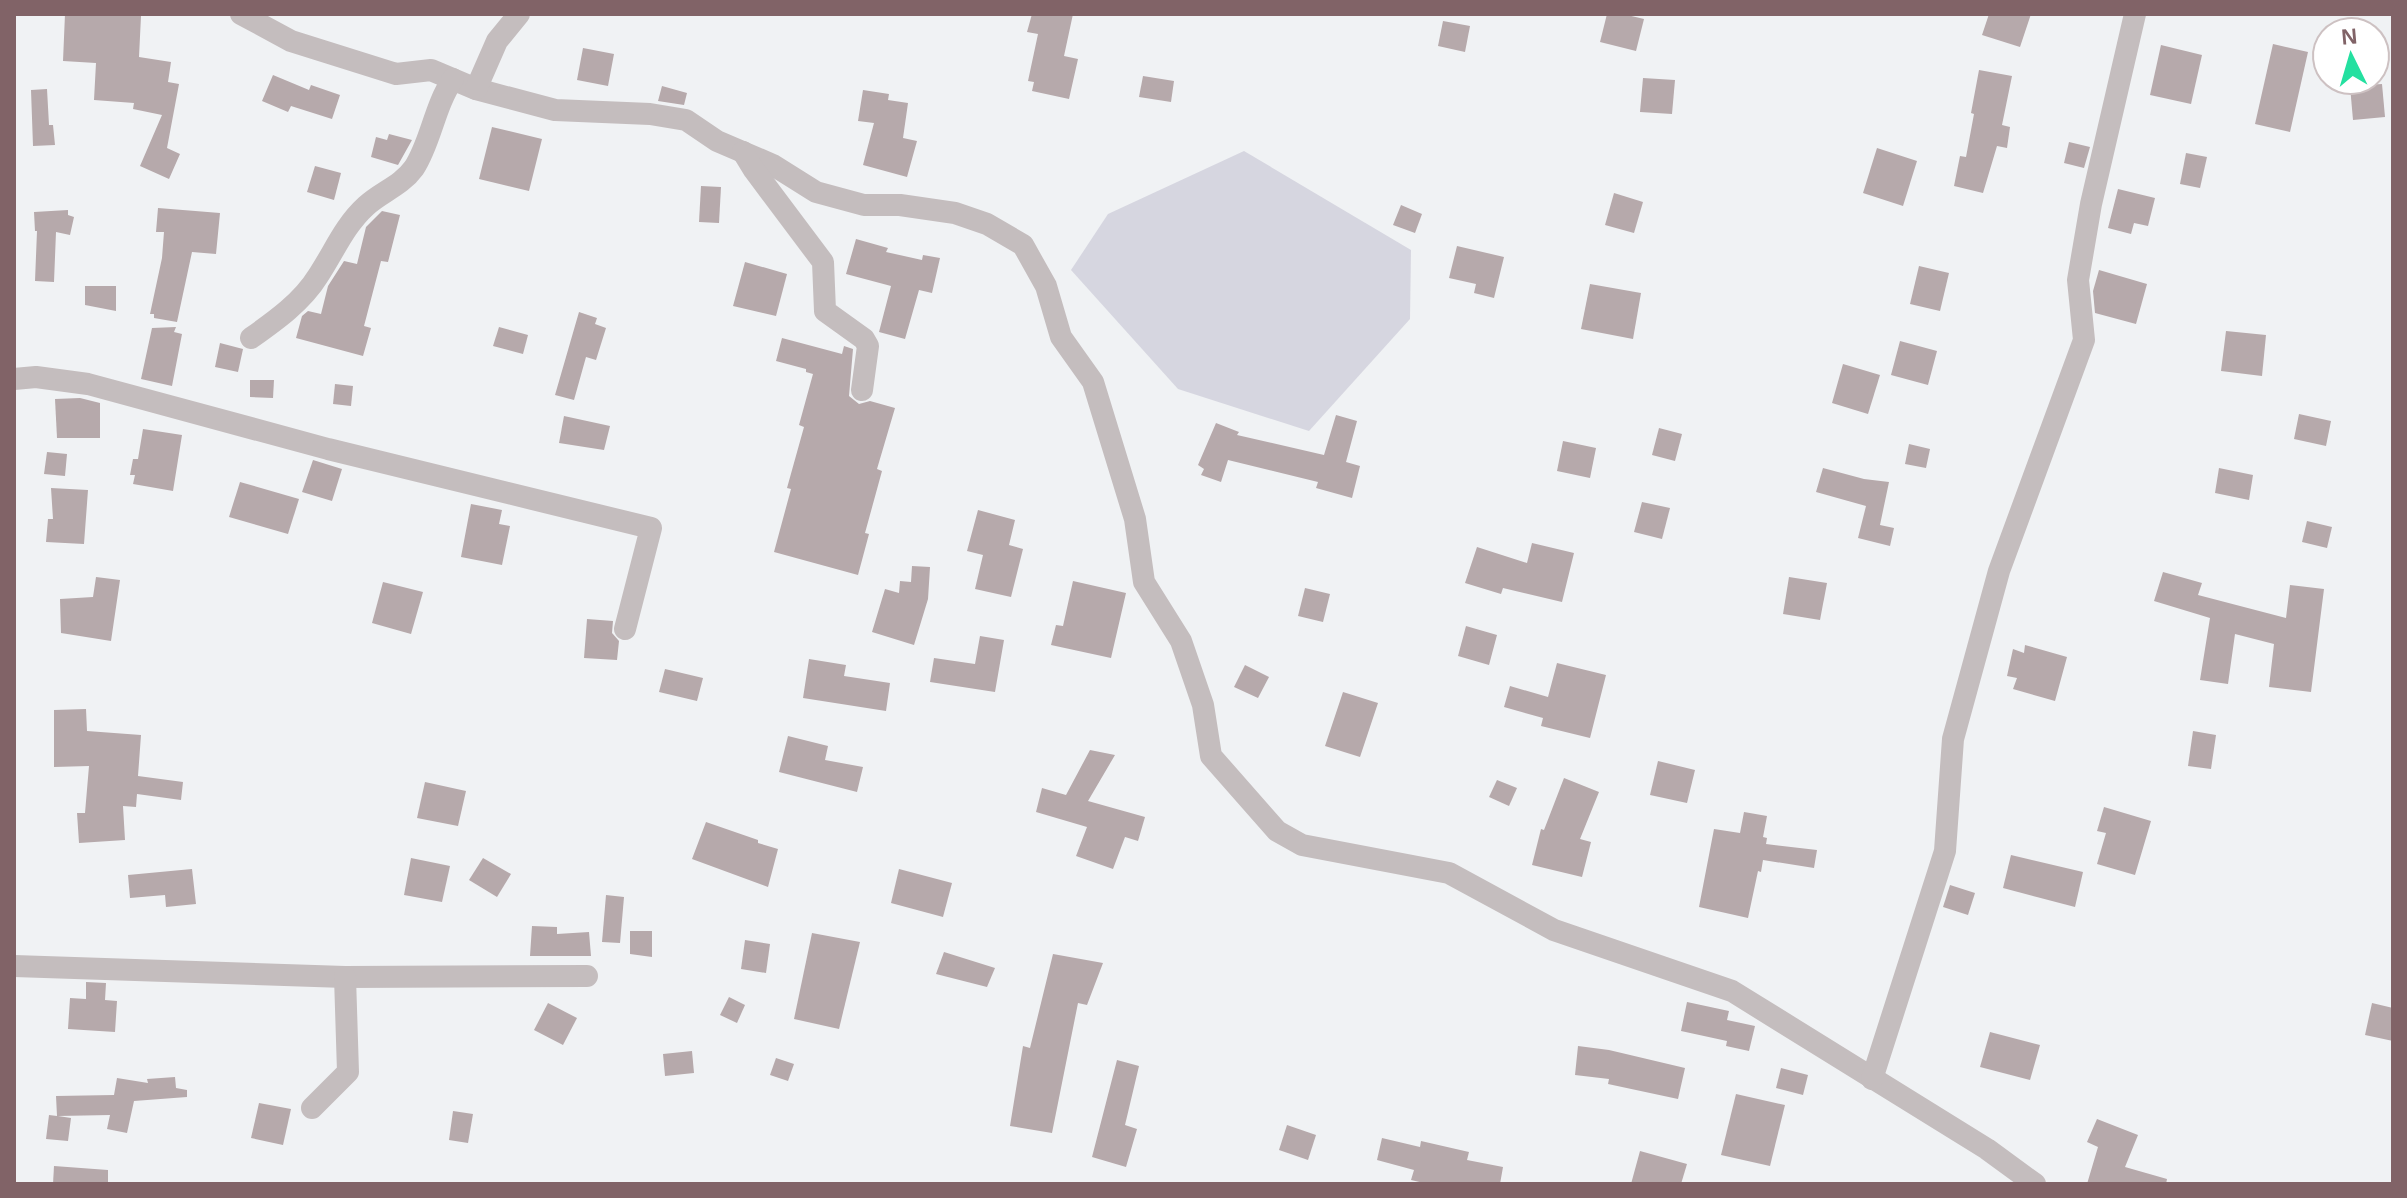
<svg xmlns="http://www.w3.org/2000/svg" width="2407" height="1198" font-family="Helvetica,sans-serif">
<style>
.green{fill:#d6d6e0}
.building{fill:#b6a9ab}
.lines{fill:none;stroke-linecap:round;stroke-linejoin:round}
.street{stroke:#c4bdbe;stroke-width:22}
</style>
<rect width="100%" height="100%" fill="#f0f2f4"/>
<polygon class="green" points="1244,151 1411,250 1410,319 1309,431 1178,389 1071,270 1108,214"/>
<g class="building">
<polygon points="65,14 141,16 139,57 171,62 168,82 179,84 167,148 180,154 169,179 140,166 162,115 133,109 134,103 94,100 96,63 63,61"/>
<polygon points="1032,14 1073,14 1064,56 1078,59 1069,99 1032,91 1034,82 1028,81 1038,34 1027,32"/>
<polygon points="1607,14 1623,14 1644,19 1636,51 1600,42"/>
<polygon points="1989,14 2031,14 2020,47 1982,35"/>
<polygon points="1443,21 1470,26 1465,52 1438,46"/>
<polygon points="2273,44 2308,52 2290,132 2255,124"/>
<polygon points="2161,45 2202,55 2191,104 2150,95"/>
<polygon points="583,48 614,54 608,86 577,80"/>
<polygon points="1979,70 2012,76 2002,125 2010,127 2007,148 1997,146 1983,193 1954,186 1960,156 1966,157 1974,114 1971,113"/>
<polygon points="273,75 309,90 311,85 340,95 332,119 291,106 288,112 262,101"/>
<polygon points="1143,76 1174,81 1171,102 1139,97"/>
<polygon points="1643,78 1675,80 1672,114 1640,112"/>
<polygon points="2382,84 2385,117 2353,120 2350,86"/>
<polygon points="662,86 687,93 684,105 658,101"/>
<polygon points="47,89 49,125 53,125 55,145 33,146 31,90"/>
<polygon points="863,90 889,94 888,100 908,103 903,138 917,141 907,177 863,165 874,123 858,121"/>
<polygon points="492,127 542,139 529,191 479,179"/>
<polygon points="389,134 412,140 398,165 371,157 376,137 387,140"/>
<polygon points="2069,142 2090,147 2084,168 2064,163"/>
<polygon points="1877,148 1917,161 1903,206 1863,193"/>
<polygon points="2186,153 2207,157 2200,188 2180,184"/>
<polygon points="315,166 341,173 334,200 307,192"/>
<polygon points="701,186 721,187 719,223 699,222"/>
<polygon points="2118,189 2155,198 2148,226 2134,223 2131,234 2108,228"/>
<polygon points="1614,193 1643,202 1634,233 1605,225"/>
<polygon points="1401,205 1422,214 1415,233 1393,225"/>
<polygon points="158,208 220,213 216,254 192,252 177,322 154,318 154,314 150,314 162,258 164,232 156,232"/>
<polygon points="68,210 68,215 74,217 70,235 56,232 54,282 35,281 37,231 35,231 34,212"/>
<polygon points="382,211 400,215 388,262 381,261 364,326 371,328 363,356 296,338 302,316 308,311 321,314 328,286 344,261 357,264 366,227"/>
<polygon points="856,239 888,248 886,252 922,260 923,255 940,258 932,293 919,290 905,339 879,332 891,286 846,274"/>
<polygon points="1457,246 1504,257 1494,298 1474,293 1476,284 1449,278"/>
<polygon points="745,262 787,274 776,316 733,306"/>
<polygon points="1919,266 1949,273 1940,311 1910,304"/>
<polygon points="2099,270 2147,284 2136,324 2095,313 2093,291"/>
<polygon points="1590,284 1641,293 1633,339 1581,329"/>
<polygon points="85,286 116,286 116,311 85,305"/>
<polygon points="579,312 597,318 595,324 606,328 596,360 586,357 574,400 555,395"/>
<polygon points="176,327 174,332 182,334 172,386 141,379 152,328"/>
<polygon points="499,327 528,335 523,354 493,346"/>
<polygon points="2226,331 2266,335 2262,376 2221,371"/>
<polygon points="782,338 842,354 844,346 853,349 849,396 859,404 870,401 895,408 877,469 882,471 865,533 869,534 858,575 774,552 791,489 787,488 804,427 799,425 813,374 806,372 806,369 776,361"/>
<polygon points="1900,341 1937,351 1928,385 1891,375"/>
<polygon points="220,343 243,349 238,372 215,367"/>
<polygon points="1843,364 1880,375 1868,414 1832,403"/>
<polygon points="250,380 274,380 273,398 250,397"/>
<polygon points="335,384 353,386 351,406 333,404"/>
<polygon points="80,398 100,403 100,438 57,438 55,399"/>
<polygon points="2299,414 2331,421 2326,446 2294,439"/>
<polygon points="1336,415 1357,421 1346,462 1360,466 1352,498 1316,488 1318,482 1228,460 1221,482 1201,475 1204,469 1198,465 1216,423 1239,432 1237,435 1324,455"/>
<polygon points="564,416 610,426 604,450 559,443"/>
<polygon points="1659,428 1682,434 1675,461 1652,455"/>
<polygon points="143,429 182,435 173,491 133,484 135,475 130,475 133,459 138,459"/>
<polygon points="1563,441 1596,448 1590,478 1557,471"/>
<polygon points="1909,444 1930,449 1926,468 1905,464"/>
<polygon points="47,452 67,454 65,476 44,474"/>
<polygon points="313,460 342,469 332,501 302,492"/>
<polygon points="1823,468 1864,479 1889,482 1880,525 1894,528 1890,546 1858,538 1866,506 1816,492"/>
<polygon points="2219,468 2253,475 2249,500 2215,493"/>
<polygon points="240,482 299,499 288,534 229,517"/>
<polygon points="51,488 88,490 84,544 46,542 48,519 53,519"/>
<polygon points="1642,502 1670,508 1662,539 1634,532"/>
<polygon points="471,504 502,510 499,524 510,526 502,565 461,557"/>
<polygon points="978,510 1015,520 1009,545 1023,549 1011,597 975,589 983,555 967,551"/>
<polygon points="2307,521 2332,527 2327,548 2302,542"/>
<polygon points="1532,543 1574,553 1562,602 1503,588 1501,594 1465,583 1477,547 1527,563"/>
<polygon points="912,566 930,567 928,599 914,645 872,632 885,589 899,593 900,581 911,582"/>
<polygon points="2163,572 2202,583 2198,595 2286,618 2290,585 2324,589 2311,692 2269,687 2274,644 2235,634 2228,684 2200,680 2210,618 2154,601"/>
<polygon points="96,577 120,580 111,641 61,633 60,599 93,597"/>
<polygon points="1789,577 1827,583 1820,620 1783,614"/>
<polygon points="1073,581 1126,593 1111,658 1051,645 1056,625 1063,626"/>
<polygon points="383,582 423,592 411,634 372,623"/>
<polygon points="1305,588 1330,594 1323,622 1298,616"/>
<polygon points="587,619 613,621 612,633 619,641 617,660 584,658"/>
<polygon points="1466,626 1497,635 1489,665 1458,656"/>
<polygon points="980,636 1004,640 995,692 930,682 934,658 975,664"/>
<polygon points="2025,645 2067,657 2055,701 2013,689 2017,678 2007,676 2013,649 2024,653"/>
<polygon points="809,659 846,665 844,676 890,683 886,711 803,698"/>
<polygon points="1557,663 1606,675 1590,738 1541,726 1543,718 1504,707 1510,686 1548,697"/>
<polygon points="1245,665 1269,677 1258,698 1234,687"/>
<polygon points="665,669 703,678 697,701 659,692"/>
<polygon points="1343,692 1378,703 1360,757 1325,746"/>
<polygon points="86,709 87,731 141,735 138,776 183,782 181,800 137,794 136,807 123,806 125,840 79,843 77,813 85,813 89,766 54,767 54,710"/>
<polygon points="2193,731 2216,735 2211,769 2188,766"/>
<polygon points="788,736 828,746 825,760 863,767 857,792 779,772"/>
<polygon points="1090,750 1115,755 1088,801 1145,817 1138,841 1125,837 1113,869 1076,856 1087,827 1036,812 1042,788 1066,795"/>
<polygon points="1658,761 1695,770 1687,803 1650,795"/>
<polygon points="1564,778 1599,792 1580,839 1591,842 1582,877 1532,865 1541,829 1544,830"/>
<polygon points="1497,780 1517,788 1509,806 1489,797"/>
<polygon points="425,782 466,791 458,826 417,818"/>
<polygon points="2104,807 2151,821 2135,875 2097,864 2106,833 2097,831"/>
<polygon points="1744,812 1767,816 1763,837 1767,838 1766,844 1817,850 1814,868 1763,860 1761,872 1758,871 1748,918 1699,907 1714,829 1740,833"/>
<polygon points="706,822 758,840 758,843 778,849 768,887 692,859"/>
<polygon points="2011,855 2083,872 2075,907 2003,888"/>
<polygon points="411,858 450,866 442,902 404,895"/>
<polygon points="483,858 511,874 497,897 469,880"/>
<polygon points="192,869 196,904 166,907 165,895 130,898 128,875"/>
<polygon points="899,869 952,883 943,917 891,903"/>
<polygon points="1950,885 1975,893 1968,915 1943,907"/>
<polygon points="606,895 624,897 620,943 602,942"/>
<polygon points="532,926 557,927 557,934 589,932 591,956 530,956"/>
<polygon points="630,931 652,931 652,957 630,954"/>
<polygon points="812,933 860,942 839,1029 794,1019"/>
<polygon points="745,940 770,944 766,973 741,969"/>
<polygon points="944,952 995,968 987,987 936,974"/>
<polygon points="1053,954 1103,963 1087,1005 1078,1003 1052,1133 1010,1126 1023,1046 1030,1048"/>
<polygon points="86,982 106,983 105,1000 117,1001 115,1032 68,1029 70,998 86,999"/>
<polygon points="729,997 745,1005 737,1023 720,1015"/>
<polygon points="1687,1002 1729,1011 1727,1020 1755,1026 1749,1051 1726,1046 1727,1041 1681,1031"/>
<polygon points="548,1003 577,1018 563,1045 534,1030"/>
<polygon points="2372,1003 2393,1008 2393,1041 2365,1035"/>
<polygon points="1990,1032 2040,1045 2030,1080 1980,1067"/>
<polygon points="1578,1046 1609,1050 1685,1068 1678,1099 1608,1084 1609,1079 1575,1075"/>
<polygon points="692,1051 694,1073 665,1076 663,1054"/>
<polygon points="776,1058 794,1064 788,1081 770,1075"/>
<polygon points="1117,1060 1139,1066 1125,1125 1137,1129 1126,1167 1092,1157"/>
<polygon points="1781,1068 1808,1075 1803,1095 1776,1088"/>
<polygon points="175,1077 176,1088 187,1090 187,1097 134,1101 127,1133 107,1129 110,1115 58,1116 71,1118 68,1141 46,1139 49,1115 57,1116 56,1096 114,1095 117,1078 148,1083 147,1079"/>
<polygon points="1736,1094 1785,1105 1770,1166 1721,1155"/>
<polygon points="259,1103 291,1109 283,1145 251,1138"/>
<polygon points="453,1111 473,1114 468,1143 449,1140"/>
<polygon points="2097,1119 2138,1135 2125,1167 2167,1179 2166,1184 2087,1184 2098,1147 2087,1142"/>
<polygon points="1287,1125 1316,1135 1308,1160 1279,1150"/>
<polygon points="1382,1138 1420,1147 1421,1141 1469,1152 1467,1160 1503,1167 1500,1184 1428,1184 1411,1180 1414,1170 1377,1160"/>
<polygon points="1640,1151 1687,1164 1681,1184 1631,1184"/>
<polygon points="54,1166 108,1170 108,1184 53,1184"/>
</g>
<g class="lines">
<g class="street">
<polyline points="241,14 291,41 396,74 431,70 476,89 555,110 650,114 686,120 717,141 773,165 816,192 864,205 900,205 955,213 987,224 1023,245 1046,286 1061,337 1093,382 1135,519 1144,582 1181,641 1203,705 1211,756 1277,831 1302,845 1449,873 1554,930 1732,991 1987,1149 2035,1184"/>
<polyline points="476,89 497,41 519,14"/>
<polyline points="743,152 754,170 823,262 825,311 864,339 868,346 862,390"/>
<path d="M251,338C275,321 302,302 318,276C334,252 344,226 366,206C381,192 401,186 414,168C431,142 434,107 453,79"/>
<polyline points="14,379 36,377 88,384 328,449 651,528 625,629"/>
<polyline points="14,966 345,977 587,976"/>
<polyline points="1872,1079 1945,851 1953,739 1999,571 2084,340 2078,280 2091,204 2135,14"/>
<polyline points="312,1108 348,1072 345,977"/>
</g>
</g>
<rect width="2407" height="1198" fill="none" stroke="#816367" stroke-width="32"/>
<g transform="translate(2351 56) rotate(355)"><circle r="38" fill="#ffffff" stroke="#cdc1c2" stroke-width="2"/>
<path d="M0-6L14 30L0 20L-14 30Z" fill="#24e0a0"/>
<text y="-12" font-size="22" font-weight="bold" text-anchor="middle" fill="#816367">N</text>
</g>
</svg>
